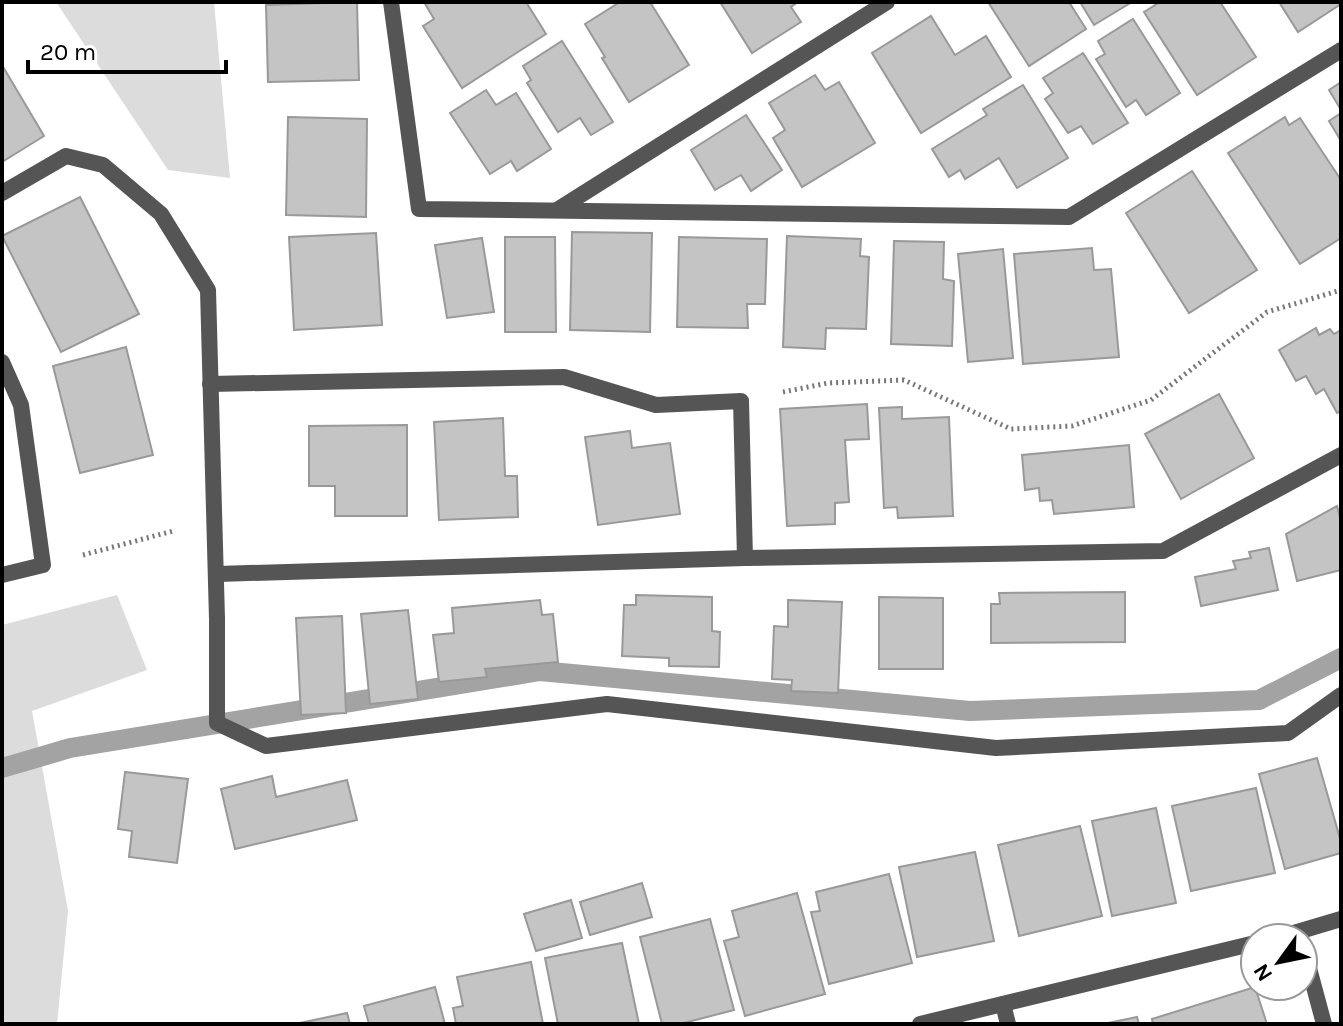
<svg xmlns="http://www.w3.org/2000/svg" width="1343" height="1026" font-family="Karla,sans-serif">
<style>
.green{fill:#dcdcdc}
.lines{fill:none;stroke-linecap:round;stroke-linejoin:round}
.stream{stroke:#a3a3a3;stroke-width:20}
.building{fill:#c4c4c4;stroke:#999;stroke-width:2}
.path{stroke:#777;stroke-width:5;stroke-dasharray:2 4;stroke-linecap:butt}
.lane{stroke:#555;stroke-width:16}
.street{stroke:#555;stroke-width:16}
</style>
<rect width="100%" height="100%" fill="#fff"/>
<g class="green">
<polygon points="56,2 214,2 230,178 168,170"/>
<polygon points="117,595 147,670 32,711 68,911 57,1024 2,1024 2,625"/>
</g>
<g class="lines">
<polyline class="stream" points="2,768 70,748 540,671 970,711 1259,700 1341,658"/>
</g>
<g class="building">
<polygon points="357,2 359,80 268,82 266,5"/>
<polygon points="424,2 526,2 546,34 462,88 423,26 434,19"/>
<polygon points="620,2 650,2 689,65 629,102 602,58 605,57 585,24"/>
<polygon points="720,2 798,2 791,7 801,22 752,53"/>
<polygon points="988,2 1069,2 1086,29 1029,66"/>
<polygon points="1080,2 1132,2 1094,25"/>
<polygon points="1160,2 1220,2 1256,57 1197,95 1144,12"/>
<polygon points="1279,2 1341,2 1341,4 1298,32"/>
<polygon points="931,16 955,55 986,36 1011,77 921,133 872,53"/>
<polygon points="1133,19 1180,93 1146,115 1136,100 1126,107 1096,59 1105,54 1098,41"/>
<polygon points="562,41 613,122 591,135 580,118 558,132 527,83 531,80 523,66"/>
<polygon points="1083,53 1128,123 1093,144 1081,126 1068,133 1045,99 1053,93 1043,78"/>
<polygon points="2,65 44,136 2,162"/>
<polygon points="815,75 825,90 839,82 875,143 802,187 773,138 785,130 769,103"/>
<polygon points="1341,82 1341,110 1329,90"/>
<polygon points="1023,85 1068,158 1017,188 999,158 965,179 960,170 949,177 932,149 987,115 983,109"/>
<polygon points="486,90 496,105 516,93 551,149 517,171 511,161 490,174 450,113"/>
<polygon points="1341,113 1341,141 1329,121"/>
<polygon points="746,115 782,170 751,191 741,175 715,190 691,150"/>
<polygon points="288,117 367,119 366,217 286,215"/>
<polygon points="1285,117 1289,125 1300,118 1341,180 1341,238 1300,264 1228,153"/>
<polygon points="1192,171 1257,270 1189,313 1126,213"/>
<polygon points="80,197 139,314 61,352 2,236"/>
<polygon points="572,232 652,233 650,332 570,330"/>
<polygon points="376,233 382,325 294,330 289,237"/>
<polygon points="787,236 861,239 860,256 869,257 866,329 826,328 825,349 783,347"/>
<polygon points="505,237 555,237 556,332 505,332"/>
<polygon points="679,237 767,239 765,304 747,304 748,328 677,327"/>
<polygon points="482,238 494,312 447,318 435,245"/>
<polygon points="894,241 944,242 943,279 954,281 952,346 891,344"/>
<polygon points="1092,248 1094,270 1111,269 1119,357 1023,364 1014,254"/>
<polygon points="1003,249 1013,358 968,362 958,254"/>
<polygon points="1316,328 1319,335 1330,329 1334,334 1341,330 1341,411 1337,413 1324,389 1316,394 1306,376 1296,381 1279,350"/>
<polygon points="126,347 153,455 80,473 53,366"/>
<polygon points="1219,394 1254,458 1181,499 1145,434"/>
<polygon points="867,404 869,439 845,440 849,502 835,503 835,524 787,526 780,409"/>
<polygon points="902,407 902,419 949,417 953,516 898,518 897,507 884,508 879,408"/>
<polygon points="503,418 505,476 517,476 518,517 439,520 434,422"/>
<polygon points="407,425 407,516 335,516 335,486 309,486 309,426"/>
<polygon points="630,431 632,448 670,443 680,514 598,525 585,437"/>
<polygon points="1129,445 1134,507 1054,514 1052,500 1040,501 1039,488 1025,490 1022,455"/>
<polygon points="1337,506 1341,521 1341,570 1297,581 1286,534"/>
<polygon points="1269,548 1278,590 1201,606 1195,577 1236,569 1233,561 1251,558 1249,552"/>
<polygon points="1125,592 1125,642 991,643 991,604 1000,604 999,593"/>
<polygon points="636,595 712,597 712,631 720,632 719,667 669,666 669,658 622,656 624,605 636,605"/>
<polygon points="879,597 943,598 943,669 879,669"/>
<polygon points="540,600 542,615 553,614 558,662 485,669 487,677 439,682 433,635 454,633 452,608"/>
<polygon points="788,600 842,602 838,693 791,691 792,680 772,679 774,626 788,627"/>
<polygon points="408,610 418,699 370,704 361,614"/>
<polygon points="342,616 346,713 301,715 296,618"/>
<polygon points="1317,758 1341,842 1341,853 1285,869 1259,774"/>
<polygon points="125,772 188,779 177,863 129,857 132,831 118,829"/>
<polygon points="272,776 276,797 347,780 357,820 235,849 221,789"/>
<polygon points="1256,788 1275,873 1191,891 1172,806"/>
<polygon points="1156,808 1176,903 1112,916 1092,821"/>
<polygon points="1080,826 1102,916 1019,936 998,845"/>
<polygon points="975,852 994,941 917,957 899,867"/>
<polygon points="889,874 912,963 829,984 811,912 820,911 816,892"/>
<polygon points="642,883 652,917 590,935 580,902"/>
<polygon points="797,893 825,994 745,1016 724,941 739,937 732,911"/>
<polygon points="571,900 582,938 536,951 524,914"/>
<polygon points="710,919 734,1010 680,1024 662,1024 640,937"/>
<polygon points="622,943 639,1024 558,1024 545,958"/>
<polygon points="531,962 543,1024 456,1024 453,1008 463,1006 457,977"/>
<polygon points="435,987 445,1024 369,1024 364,1006"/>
<polygon points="1255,987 1267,1024 1153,1024 1152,1019"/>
<polygon points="347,1013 350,1024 295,1024"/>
<polygon points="1137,1017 1139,1024 1103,1024"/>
</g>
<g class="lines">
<g class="path">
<polyline points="783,392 828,383 904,380 1011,429 1072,426 1151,400 1267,312 1341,290"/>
<polyline points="83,555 173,531"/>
</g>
<g class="lane">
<polyline points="745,558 1163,551 1341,455"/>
<polyline points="217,619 217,723 266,746 607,704 996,748 1288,733 1341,695"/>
</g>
<g class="street">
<polyline points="391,2 419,209 1069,217 1341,50"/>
<polyline points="2,193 66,156 103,165 161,214 208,290 217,619"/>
<polyline points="557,210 887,2"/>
<polyline points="2,362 21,405 43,565 2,575"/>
<polyline points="210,384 564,377 656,405 741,401 745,558 218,574"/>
<polyline points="1277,938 1341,919"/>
<polyline points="1303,946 1324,1024"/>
<polyline points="1003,1004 1008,1024"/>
<polyline points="920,1024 1255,943"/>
</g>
</g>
<rect width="1343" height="1026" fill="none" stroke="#000000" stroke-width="8"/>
<g transform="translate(1279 962) rotate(237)"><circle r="38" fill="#ffffff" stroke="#999999" stroke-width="2"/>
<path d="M0-6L14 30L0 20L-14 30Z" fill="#000000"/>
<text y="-12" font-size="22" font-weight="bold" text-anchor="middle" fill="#000000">N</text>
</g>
<path d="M28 60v12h198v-12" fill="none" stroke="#000000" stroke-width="4"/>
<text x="40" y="60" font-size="24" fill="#000000" stroke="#ffffff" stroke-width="6" paint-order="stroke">20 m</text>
</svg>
